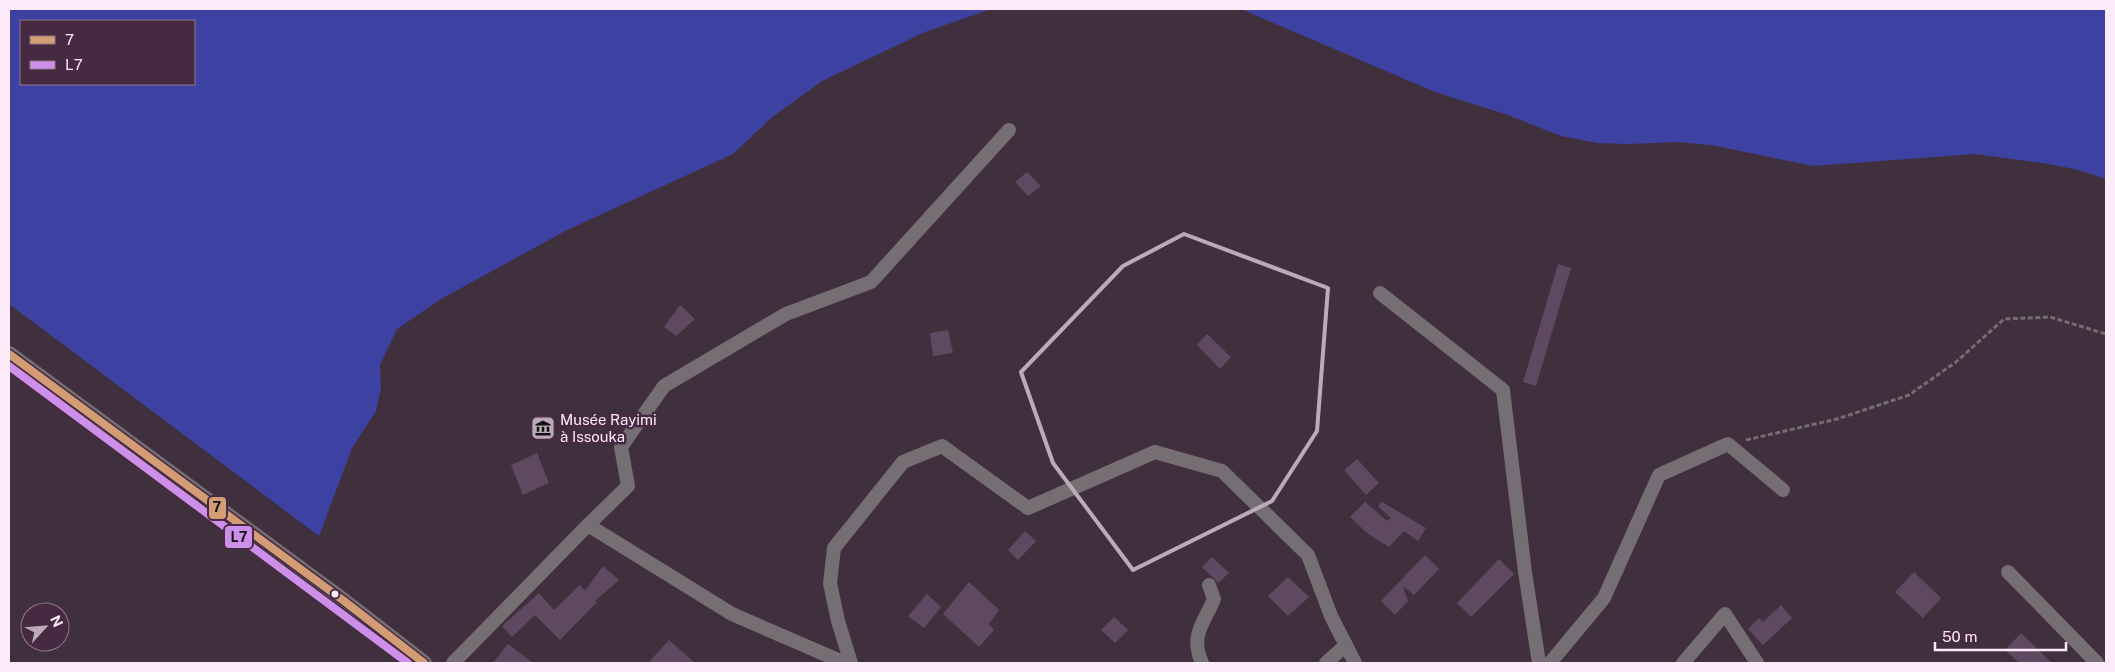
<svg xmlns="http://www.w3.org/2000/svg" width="2115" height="672" font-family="'Public Sans',sans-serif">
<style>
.water{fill:#3d42a2;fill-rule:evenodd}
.building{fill:#5e4961}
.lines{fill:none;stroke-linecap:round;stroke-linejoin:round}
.path{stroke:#756c73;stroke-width:3;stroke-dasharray:5 2.5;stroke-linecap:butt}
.minor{stroke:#756e73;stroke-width:14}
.tertiary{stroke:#756e73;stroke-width:16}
.bus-1-casing{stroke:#462a41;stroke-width:11}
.bus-2-casing{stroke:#462a41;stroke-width:11}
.bus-1{stroke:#d39c74;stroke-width:8}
.bus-2{stroke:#ce8fe9;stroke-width:8}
.marked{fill:none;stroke:#bbaab7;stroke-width:4;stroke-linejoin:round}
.bus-dot{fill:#fdebf9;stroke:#462a41;stroke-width:2}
.labels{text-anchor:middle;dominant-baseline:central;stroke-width:5;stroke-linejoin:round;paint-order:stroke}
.poi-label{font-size:15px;fill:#fdebf9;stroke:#462a41;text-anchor:start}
.line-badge{stroke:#462a41;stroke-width:2}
.pale-badge-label{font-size:14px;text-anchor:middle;font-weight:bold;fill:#111}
</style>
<rect width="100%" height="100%" fill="#40303d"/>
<g class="water">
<path d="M9,9H991L925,32L822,81L771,118L733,154L567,230L441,299L397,329L380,365L381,388L376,411L352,448L319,536L9,304ZM21,21H194V84H21Z"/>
<polygon points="1241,9 2106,9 2106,179 2079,170 2049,164 1975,154 1813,166 1711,145 1676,142 1628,144 1597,143 1561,136 1505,114 1435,92"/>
</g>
<g class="building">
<polygon points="1027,172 1041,186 1028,196 1015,182"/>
<polygon points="1558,264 1571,268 1536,386 1523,382"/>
<polygon points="680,305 695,319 676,336 664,327"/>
<polygon points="948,330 953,353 933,356 930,333"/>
<polygon points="1207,334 1231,357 1220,369 1197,345"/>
<polygon points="537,453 549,483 523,495 511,465"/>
<polygon points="1357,459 1379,483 1366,495 1344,470"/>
<polygon points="1365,502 1387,521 1391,518 1378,506 1382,502 1426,528 1418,541 1404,531 1389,547 1367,533 1350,517"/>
<polygon points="1025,531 1036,541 1018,560 1008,550"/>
<polygon points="1425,555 1439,569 1414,595 1403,586 1408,601 1395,615 1381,601"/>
<polygon points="1212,557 1229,573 1218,583 1202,567"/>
<polygon points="1499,559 1514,574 1471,617 1457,603"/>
<polygon points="603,566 619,580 595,601 597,602 560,640 535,615 512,637 502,626 539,593 554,610 580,585 585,591"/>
<polygon points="1914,572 1941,598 1923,618 1895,592"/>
<polygon points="1288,577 1309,597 1288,616 1268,596"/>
<polygon points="969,582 999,610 989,624 994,630 979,647 943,614"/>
<polygon points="927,594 941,607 924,628 908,616"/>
<polygon points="1781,605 1792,618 1763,645 1748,629 1759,618 1763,622"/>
<polygon points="1114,617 1128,630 1115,643 1101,630"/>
<polygon points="2021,633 2052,663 2019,663 2005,650"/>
<polygon points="669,640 695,663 648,663"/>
<polygon points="508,644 533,663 493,663"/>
</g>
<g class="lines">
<polyline class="path" points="1746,440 1837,419 1909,395 1956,362 2004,319 2050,317 2106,334"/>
<g class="minor">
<polyline points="1380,293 1503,390 1525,572 1539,663"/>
<polyline points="588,525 628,486 621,447 664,386 786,314 871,282 1009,130"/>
<polyline points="2008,572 2097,663"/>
<polyline points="453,663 588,525 732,614 845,663"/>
<polyline points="851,663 838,621 830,583 834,548 903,462 942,446 1028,508 1155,452 1222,471 1308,555 1331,616 1355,663"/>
<path d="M1202,663C1190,635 1203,625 1214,599L1209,585"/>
<polyline points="1326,663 1346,645"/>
<polyline points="1550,663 1604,598 1659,475 1728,444 1783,490"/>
<polyline points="1683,663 1725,614 1757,663"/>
</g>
<polyline class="tertiary" points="9,354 344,601 424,663"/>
<g class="bus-1-casing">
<polyline id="bus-1" points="9,354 344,601 424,663"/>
</g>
<g class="bus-2-casing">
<polyline id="bus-2" points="9,366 408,663"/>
</g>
<use href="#bus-1" class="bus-1"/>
<use href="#bus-2" class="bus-2"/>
</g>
<path class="marked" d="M1184,234L1328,288L1317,431L1272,501L1133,570L1053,463L1021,372L1123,266Z"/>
<defs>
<g id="museum-square" transform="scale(1.25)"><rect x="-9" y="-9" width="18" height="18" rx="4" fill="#bbaab7" stroke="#462a41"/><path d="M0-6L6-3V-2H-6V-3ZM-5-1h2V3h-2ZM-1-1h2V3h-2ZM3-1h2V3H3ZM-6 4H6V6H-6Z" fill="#111"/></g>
</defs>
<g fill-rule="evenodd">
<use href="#museum-square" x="543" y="428"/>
</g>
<circle class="bus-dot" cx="335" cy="594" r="4.5"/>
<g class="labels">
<g class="poi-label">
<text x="560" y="419">Musée Rayimi<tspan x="560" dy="17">à Issouka</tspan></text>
</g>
</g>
<g class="line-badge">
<rect x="208" y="496" width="19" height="24" rx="5" fill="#d39c74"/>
<rect x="224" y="525" width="29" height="24" rx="5" fill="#ce8fe9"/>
</g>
<g class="pale-badge-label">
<text x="217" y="512">7</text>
<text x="239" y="542">L7</text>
</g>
<rect width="2115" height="672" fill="none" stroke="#fdebf9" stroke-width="20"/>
<rect x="20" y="20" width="175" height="65" fill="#462a41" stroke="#8f778b"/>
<rect x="30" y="36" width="25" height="8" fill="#d39c74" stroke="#8f778b"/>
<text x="65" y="45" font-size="15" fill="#fdebf9">7</text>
<rect x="30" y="61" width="25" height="8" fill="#ce8fe9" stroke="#8f778b"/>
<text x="65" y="70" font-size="15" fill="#fdebf9">L7</text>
<g transform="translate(45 627) rotate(64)"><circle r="24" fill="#462a41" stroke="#8f778b"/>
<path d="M0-4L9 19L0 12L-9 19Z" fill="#bbaab7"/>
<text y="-8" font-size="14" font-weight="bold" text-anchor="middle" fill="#fdebf9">N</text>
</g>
<path d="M1935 642v8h131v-8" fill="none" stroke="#fdebf9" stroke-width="2.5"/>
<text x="1942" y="642" font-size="15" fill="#fdebf9" stroke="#462a41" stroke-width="4" paint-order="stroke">50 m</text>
</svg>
